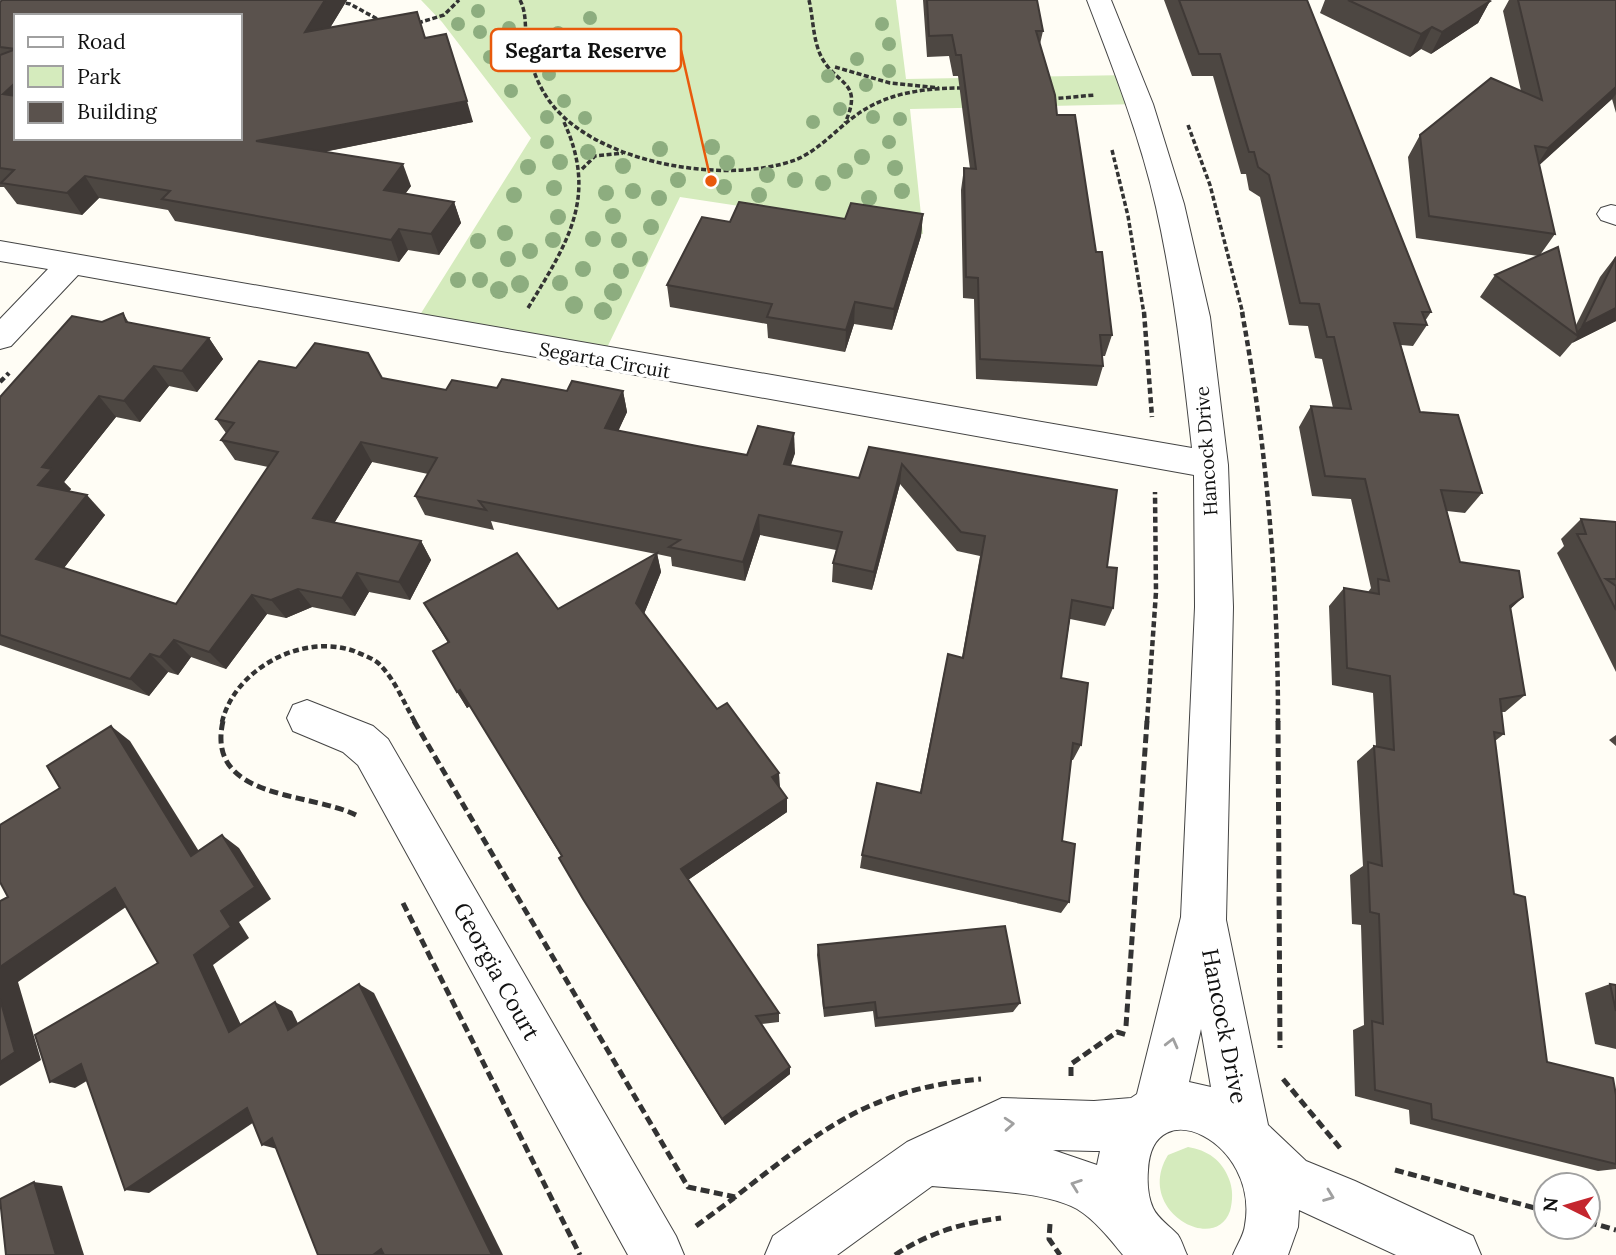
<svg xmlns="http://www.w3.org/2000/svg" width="1616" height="1255" font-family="Lora,serif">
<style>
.green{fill:#d5ebbd}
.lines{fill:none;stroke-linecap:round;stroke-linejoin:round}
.minor-casing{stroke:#444;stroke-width:2}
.path-far2{stroke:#333;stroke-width:3.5;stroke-dasharray:5 2.5;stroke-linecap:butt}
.path-far1{stroke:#333;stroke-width:4.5;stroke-dasharray:6 3.5;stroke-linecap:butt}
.path{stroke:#333;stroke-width:5;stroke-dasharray:9 4.5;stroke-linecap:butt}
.minor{fill:#fff;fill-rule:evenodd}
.tree{fill:#8dad7f}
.wall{fill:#4d4742;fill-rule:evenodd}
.shaded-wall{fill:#3f3936}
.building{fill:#5a524d;stroke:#3f3936;stroke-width:2}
.oneway{stroke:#a0a0a0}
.labels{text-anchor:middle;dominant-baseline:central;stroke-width:7;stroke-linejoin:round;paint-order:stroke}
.street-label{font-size:19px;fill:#111;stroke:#fff}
.near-street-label{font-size:23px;fill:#111;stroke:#fff}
.leader{fill:none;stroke:#e8590c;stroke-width:2.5}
.callout-dot{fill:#e8590c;stroke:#fff;stroke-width:2.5}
.callout{fill:#fff;stroke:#e8590c;stroke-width:2.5}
.callout-label{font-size:21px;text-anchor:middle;font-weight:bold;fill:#111}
</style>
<rect width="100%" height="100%" fill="#fffdf5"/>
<g class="green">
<polygon points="421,0 896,0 906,79 1129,75 1140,104 910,109 923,234 680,197 601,360 413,326 531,138 442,22"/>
<path d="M1188,1147C1207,1150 1222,1160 1229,1179C1233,1189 1233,1200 1230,1211C1215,1255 1134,1210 1168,1155Z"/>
</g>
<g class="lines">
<g class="minor-casing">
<g id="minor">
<path d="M1087,0H1111L1153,104L1184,204L1210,317L1228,465L1233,607L1226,920L1268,1125L1306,1161L1355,1181L1473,1236L1481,1255H1396L1299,1210L1298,1227L1288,1255H1233C1237,1245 1244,1235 1245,1225C1260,1142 1152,1089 1148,1170C1147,1182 1148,1197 1153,1208C1158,1219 1170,1226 1178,1235C1182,1241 1184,1249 1187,1255H1123C1110,1239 1095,1220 1077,1209C1043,1190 971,1190 932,1186L837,1255H765L773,1236L907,1142L1002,1098L1094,1101L1131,1098L1137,1094L1181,917L1195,607L1194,475L78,275L11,346L0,349V319L48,269L0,261V241L1192,448C1183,366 1174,288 1156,207C1140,136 1113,68 1087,0ZM1201,1029L1211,1087L1189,1082ZM1053,1150L1094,1151H1100L1097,1165Z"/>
<polygon points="1611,205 1616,206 1616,225 1601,220 1597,214 1601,208"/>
<polygon points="307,700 373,726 388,739 676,1236 684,1255 628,1255 358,765 343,752 293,731 287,718 293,705"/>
</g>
</g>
<g class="path-far2">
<polyline points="331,0 350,4 381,21"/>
<path d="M520,0C526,12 525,23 526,36C528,57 535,79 546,96C588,163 725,186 795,160C816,152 833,133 851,119C885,92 924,88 966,88"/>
<path d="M809,0C813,17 813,38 820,54C834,86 865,79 845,123"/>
<polyline points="418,23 444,15 459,0"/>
<polyline points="835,67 890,83 939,88"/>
<polyline points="1051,99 1095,95"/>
<polyline points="1188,125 1210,185 1243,314"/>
<polyline points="1112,150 1128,216 1144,314"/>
<polyline points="582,169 595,156 623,153"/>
<path d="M528,308C568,242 599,196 563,120"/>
</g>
<g class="path-far1">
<polyline points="1144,312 1152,417"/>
<path d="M1242,312C1267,448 1278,584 1278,722"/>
<polyline points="0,382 9,373"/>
<path d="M222,722C235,668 303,633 354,651C363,655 376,659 382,667C396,682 405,705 415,722"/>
<polyline points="1147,722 1156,592 1155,492"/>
</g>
<g class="path">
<path d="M223,721C205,800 309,792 356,815"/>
<path d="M414,721L688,1187L735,1197C820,1131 868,1089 981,1079"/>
<polyline points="1278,721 1280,1048"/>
<polyline points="403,903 580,1255"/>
<polyline points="1126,1026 1147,721"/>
<polyline points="1071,1076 1071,1064 1117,1032 1127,1035"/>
<polyline points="1283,1079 1340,1148"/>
<polyline points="1395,1170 1546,1211"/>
<polyline points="1588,1222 1616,1230"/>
<polyline points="1050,1224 1049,1239 1060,1255"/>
<polyline points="696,1226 734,1198"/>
<path d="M895,1255C928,1233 962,1223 1001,1218"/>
</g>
<use href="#minor" class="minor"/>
</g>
<g class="tree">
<circle cx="478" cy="11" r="7"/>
<circle cx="590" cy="18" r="7"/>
<circle cx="458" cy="24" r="7"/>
<circle cx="882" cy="24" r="7"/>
<circle cx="509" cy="28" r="7"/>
<circle cx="480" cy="32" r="7"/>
<circle cx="558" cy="33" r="7"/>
<circle cx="889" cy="44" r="7"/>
<circle cx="490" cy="57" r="7"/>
<circle cx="857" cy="59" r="7"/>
<circle cx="889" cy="71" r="7"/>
<circle cx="549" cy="74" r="7"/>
<circle cx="828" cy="76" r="7"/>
<circle cx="866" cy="85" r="7"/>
<circle cx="511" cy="91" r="7"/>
<circle cx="564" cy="101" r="7"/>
<circle cx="840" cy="109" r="7"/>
<circle cx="547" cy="117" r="7"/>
<circle cx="873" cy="117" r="7"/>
<circle cx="585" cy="118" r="7"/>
<circle cx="900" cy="119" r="7"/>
<circle cx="813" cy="122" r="7"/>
<circle cx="547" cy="142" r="7"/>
<circle cx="889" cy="142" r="7"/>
<circle cx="712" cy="147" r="8"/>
<circle cx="660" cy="149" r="8"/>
<circle cx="588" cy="152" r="8"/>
<circle cx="862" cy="157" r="8"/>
<circle cx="560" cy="162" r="8"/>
<circle cx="727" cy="163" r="8"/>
<circle cx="623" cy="166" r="8"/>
<circle cx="528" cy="167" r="8"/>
<circle cx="895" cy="168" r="8"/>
<circle cx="845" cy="171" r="8"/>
<circle cx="767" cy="175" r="8"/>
<circle cx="678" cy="180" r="8"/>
<circle cx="795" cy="180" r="8"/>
<circle cx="823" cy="183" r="8"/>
<circle cx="724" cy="187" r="8"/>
<circle cx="554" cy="188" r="8"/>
<circle cx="633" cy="191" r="8"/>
<circle cx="902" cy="191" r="8"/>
<circle cx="606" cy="193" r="8"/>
<circle cx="514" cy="195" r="8"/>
<circle cx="759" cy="195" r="8"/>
<circle cx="659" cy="198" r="8"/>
<circle cx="869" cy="198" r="8"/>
<circle cx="613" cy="216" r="8"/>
<circle cx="558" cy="217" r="8"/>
<circle cx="651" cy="227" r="8"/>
<circle cx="505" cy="233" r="8"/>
<circle cx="593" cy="239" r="8"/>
<circle cx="553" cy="240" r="8"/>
<circle cx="619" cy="240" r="8"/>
<circle cx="478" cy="241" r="8"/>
<circle cx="530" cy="251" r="8"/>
<circle cx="508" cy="259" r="8"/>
<circle cx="640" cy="259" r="8"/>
<circle cx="583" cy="269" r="8"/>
<circle cx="621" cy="271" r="8"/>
<circle cx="458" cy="280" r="8"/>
<circle cx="480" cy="280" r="8"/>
<circle cx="560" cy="283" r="8"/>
<circle cx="520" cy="284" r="9"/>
<circle cx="499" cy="290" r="9"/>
<circle cx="613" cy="292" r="9"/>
<circle cx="574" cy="305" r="9"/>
<circle cx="603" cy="311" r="9"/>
</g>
<g class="wall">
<path d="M2,0H347L330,28L425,38L473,122L324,152L411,186L405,194L454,202L461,223L439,255L408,250L399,262L175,221L168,210L99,198L82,215L17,204L4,187H0V2ZM16,16H240V138H16Z"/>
<polygon points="923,0 1037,0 1043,31 1040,44 1057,115 1096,252 1112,335 1105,356 1102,356 1103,366 1097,386 976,379 974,299 963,298 961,190 964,168 970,169 958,76 953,76 949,56 927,57"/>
<polygon points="1164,0 1307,0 1431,312 1425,321 1427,325 1413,346 1401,345 1420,412 1482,493 1465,513 1447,511 1460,562 1523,597 1510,609 1525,695 1505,712 1501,712 1504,734 1495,741 1514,894 1547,1062 1616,1095 1616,1169 1598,1171 1410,1124 1409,1110 1355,1096 1353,1030 1364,1025 1361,925 1352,924 1350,875 1363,866 1357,761 1374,746 1376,746 1373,693 1332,685 1329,606 1344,588 1368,592 1371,588 1351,499 1312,496 1299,427 1311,406 1333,408 1322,359 1315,358 1308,326 1289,325 1260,197 1249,190 1246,174 1241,174 1213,76 1192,76"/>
<polygon points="1325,0 1488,0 1490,1 1478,23 1431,54 1421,49 1410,57 1320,13"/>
<polygon points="1509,0 1616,0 1616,113 1612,99 1539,165 1555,234 1540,255 1576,325 1600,277 1616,256 1616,321 1572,343 1560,357 1480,297 1495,275 1538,256 1416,238 1408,157 1420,135 1521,91 1503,11"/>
<polygon points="923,214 921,236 892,330 854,324 845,352 768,338 767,324 670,307 667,285 730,222 845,219"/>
<polygon points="123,313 129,323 209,338 223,359 197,392 169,386 140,422 116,417 64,482 71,489 69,491 105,515 64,568 176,604 268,467 235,460 221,440 226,433 216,419 296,368 382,378 446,390 497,388 567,391 623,391 627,412 618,431 747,455 795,453 791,465 859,478 869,447 1107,567 1113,608 1105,626 1070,619 1061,678 1081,745 1073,760 1071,760 1062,841 1069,902 1061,913 860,868 862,855 920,792 944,672 962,657 980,556 957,551 900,484 872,590 832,582 833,563 836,550 760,535 745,581 672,566 671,557 657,554 661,572 644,614 717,709 779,773 779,788 787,798 787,812 688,880 779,1013 779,1022 761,1024 790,1074 725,1125 590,911 561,856 470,706 467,708 433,651 448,643 424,603 558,609 656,554 491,521 494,530 425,515 415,496 428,474 372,462 334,523 421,541 431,560 410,600 369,592 355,616 312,607 286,618 267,614 226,669 191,657 178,675 168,672 149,696 0,645 0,397 102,322"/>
<polygon points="1581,519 1616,522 1616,672 1557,553 1564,546 1561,539"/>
<polygon points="1616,735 1616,746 1609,740"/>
<polygon points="818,945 1020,1003 1013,1012 875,1027 873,1011 824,1017 817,955"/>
<polygon points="1610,984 1616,985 1616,1049 1595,1044 1585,993"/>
</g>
<g class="shaded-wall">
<polygon points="325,0 347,0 314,54 305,32"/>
<polygon points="1490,1 1478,23 1431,54 1442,32"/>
<polygon points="1432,27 1421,49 1410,57 1421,34"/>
<polygon points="16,82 16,113 3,94"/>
<polygon points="1616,87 1616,94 1612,99 1534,170 1548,148"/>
<polygon points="467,101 473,122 267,163 256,141"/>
<polygon points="403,164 411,186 392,212 384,190"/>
<polygon points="85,176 99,198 82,215 67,193"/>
<polygon points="454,202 461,223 439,255 431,234"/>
<polygon points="923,214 921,236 892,330 894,309"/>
<polygon points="399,229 408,250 399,262 391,240"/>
<polygon points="855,302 854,324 845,352 846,330"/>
<polygon points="1616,308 1616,321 1572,343 1578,336 1575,334 1583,325"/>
<polygon points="209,338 223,359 197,392 182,371"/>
<polygon points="154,366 169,386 140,422 124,401"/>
<polygon points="623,391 627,412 610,449 605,428"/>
<polygon points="99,396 116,417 64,482 71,489 58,505 38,485 42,467"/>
<polygon points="794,433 795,453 784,484 784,464"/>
<polygon points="361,442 372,462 325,538 313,518"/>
<polygon points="902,464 900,484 872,590 874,572"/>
<polygon points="87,495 105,515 56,578 36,559"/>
<polygon points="759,515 760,535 745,581 743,562"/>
<polygon points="421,541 431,560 410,600 399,582"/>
<polygon points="657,553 661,572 641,621 636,603"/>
<polygon points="357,573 369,592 355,616 342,598"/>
<polygon points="298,589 312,607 286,618 271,600"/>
<polygon points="252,595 267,614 226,669 209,652"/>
<polygon points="1523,597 1504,615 1510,606"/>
<polygon points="174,640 191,657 178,675 160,657"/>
<polygon points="150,654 168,672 149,696 130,679"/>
<polygon points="460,690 470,706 467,708 457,692"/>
<polygon points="111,726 130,741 210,869 191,856"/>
<polygon points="779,773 780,787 773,792 772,777"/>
<polygon points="787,798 787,812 685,882 681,869"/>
<polygon points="222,835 239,848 271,899 239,922 249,938 213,965 248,1040 229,1032 194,955 221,911"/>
<polygon points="115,888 136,900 18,982 41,1060 0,1086 0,967"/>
<polygon points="359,984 374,993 503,1255 492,1255"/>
<polygon points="275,1002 292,1011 305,1038 288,1030"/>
<polygon points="81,1064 105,1070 75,1088 50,1082"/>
<polygon points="790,1067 790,1074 725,1125 722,1119"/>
<polygon points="247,1108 266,1114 149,1193 125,1190"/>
<polygon points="272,1138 281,1150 262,1145"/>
<polygon points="34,1182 62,1186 84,1255 56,1255"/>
<polygon points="381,1249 390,1255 373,1255"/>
</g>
<g class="building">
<polygon points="2,0 325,0 305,32 417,12 425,38 446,34 467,101 256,141 403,164 384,190 454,202 431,234 399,229 391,240 162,199 170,191 85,176 67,193 1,183 14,170 0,168 0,55 16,49 16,82 3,94 16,96 16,138 240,138 240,16 16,16 16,49 0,47 0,2"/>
<polygon points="927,0 1037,0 1043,31 1036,31 1055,95 1057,115 1075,115 1096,252 1102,252 1112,335 1100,335 1103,366 980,359 978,278 966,277 964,168 976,169 961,55 956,55 952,35 929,36"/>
<polygon points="1179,0 1307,0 1431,312 1422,312 1427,325 1394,323 1420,412 1458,415 1482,493 1441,490 1460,562 1519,571 1523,597 1510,606 1525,695 1500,699 1504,734 1494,732 1514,894 1525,897 1547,1062 1613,1078 1616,1095 1616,1164 1432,1119 1431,1104 1375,1090 1372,1021 1383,1024 1379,914 1370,912 1368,862 1382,866 1374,746 1394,750 1390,676 1347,668 1344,588 1379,594 1378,579 1389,581 1365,479 1325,476 1311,406 1351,409 1334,337 1327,337 1319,304 1300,303 1269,175 1258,167 1254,152 1249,152 1220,54 1199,54"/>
<polygon points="1348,0 1488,0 1490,1 1442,32 1432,27 1421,34"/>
<polygon points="1518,0 1616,0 1616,87 1548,148 1535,146 1555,234 1429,216 1420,135 1491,78 1542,100"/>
<polygon points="739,202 845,219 851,203 923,214 894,309 855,302 846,330 767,317 772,304 667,285 702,217 730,222"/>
<polygon points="1558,247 1578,336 1495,275"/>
<polygon points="1616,257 1616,308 1583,325"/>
<polygon points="123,313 126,322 209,338 182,371 154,366 124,401 99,396 42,467 52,469 38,485 87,495 36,559 176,604 278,452 221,440 234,423 216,419 259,361 296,368 315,343 368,353 382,378 446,390 452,380 497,388 502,379 567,391 572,381 623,391 605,428 697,446 747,455 758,426 794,433 784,464 859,478 869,447 1117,490 1107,567 1117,568 1113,608 1072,600 1061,678 1088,683 1081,745 1073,743 1062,841 1075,844 1069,902 862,855 877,783 921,793 948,654 963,658 985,536 961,532 902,464 874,572 833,563 842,532 759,515 743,562 669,547 680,540 479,501 486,510 415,496 437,458 361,442 313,518 421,541 399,582 357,573 342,598 298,589 271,600 252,595 209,652 174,640 160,657 150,654 130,679 0,635 0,397 72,316 102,322"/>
<polygon points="1581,519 1616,522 1616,579 1606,579 1616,586 1616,610 1577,534 1586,534"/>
<polygon points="517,553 558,609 657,553 636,603 717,709 727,703 779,773 772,777 787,798 681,869 779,1013 756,1016 790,1067 722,1119 583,899 559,858 562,856 460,690 457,692 433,651 449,642 424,603"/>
<polygon points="111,726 191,856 222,835 255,887 221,911 231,927 194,955 229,1032 275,1002 288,1030 359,984 492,1255 384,1255 381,1249 373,1255 318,1255 272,1138 262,1145 247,1108 125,1190 81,1064 50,1082 35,1035 158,963 115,888 0,967 0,901 8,897 0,882 0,825 60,788 47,766"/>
<polygon points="1005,926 1020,1003 877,1018 875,1002 824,1008 818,945"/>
<polygon points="1610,984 1616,985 1616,1011"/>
<polygon points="0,999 15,1052 0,1062"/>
<polygon points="34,1182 56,1255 6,1255 0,1199"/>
</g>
<defs><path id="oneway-chevron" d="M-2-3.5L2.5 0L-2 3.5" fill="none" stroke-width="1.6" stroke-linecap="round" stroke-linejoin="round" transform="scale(1.75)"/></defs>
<g class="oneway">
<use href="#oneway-chevron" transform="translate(1172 1043) rotate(-76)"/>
<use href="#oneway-chevron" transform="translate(1009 1124) rotate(-4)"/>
<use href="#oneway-chevron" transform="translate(1076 1185) rotate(-160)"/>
<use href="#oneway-chevron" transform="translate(1329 1196) rotate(21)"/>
</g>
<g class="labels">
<g class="street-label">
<text transform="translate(605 360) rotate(10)">Segarta Circuit</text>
<text transform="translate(1206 451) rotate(-94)">Hancock Drive</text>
</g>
<g class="near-street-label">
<text transform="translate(497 971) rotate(61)">Georgia Court</text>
<text transform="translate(1225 1026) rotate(79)">Hancock Drive</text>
</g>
</g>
<path class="leader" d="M711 181L681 50"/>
<circle class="callout-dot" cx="711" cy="181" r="7"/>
<rect class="callout" x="491" y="29" width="190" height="42" rx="7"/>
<g class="callout-label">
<text x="586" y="58">Segarta Reserve</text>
</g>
<rect x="14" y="14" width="228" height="126" fill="#ffffff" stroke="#a0a0a0" stroke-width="2"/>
<rect x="28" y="37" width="35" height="10" fill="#ffffff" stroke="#a0a0a0" stroke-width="2"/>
<text x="77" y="49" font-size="21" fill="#111111">Road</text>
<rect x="28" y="66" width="35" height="21" fill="#d5ebbd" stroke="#a0a0a0" stroke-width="2"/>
<text x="77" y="84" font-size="21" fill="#111111">Park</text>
<rect x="28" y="102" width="35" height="21" fill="#5a524d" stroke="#a0a0a0" stroke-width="2"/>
<text x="77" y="119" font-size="21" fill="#111111">Building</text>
<g transform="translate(1567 1206) rotate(275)"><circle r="33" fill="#ffffff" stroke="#a0a0a0" stroke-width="2"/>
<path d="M0-5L12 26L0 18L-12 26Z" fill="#c4262e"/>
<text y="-10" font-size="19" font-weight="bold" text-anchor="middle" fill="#111111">N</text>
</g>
</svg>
